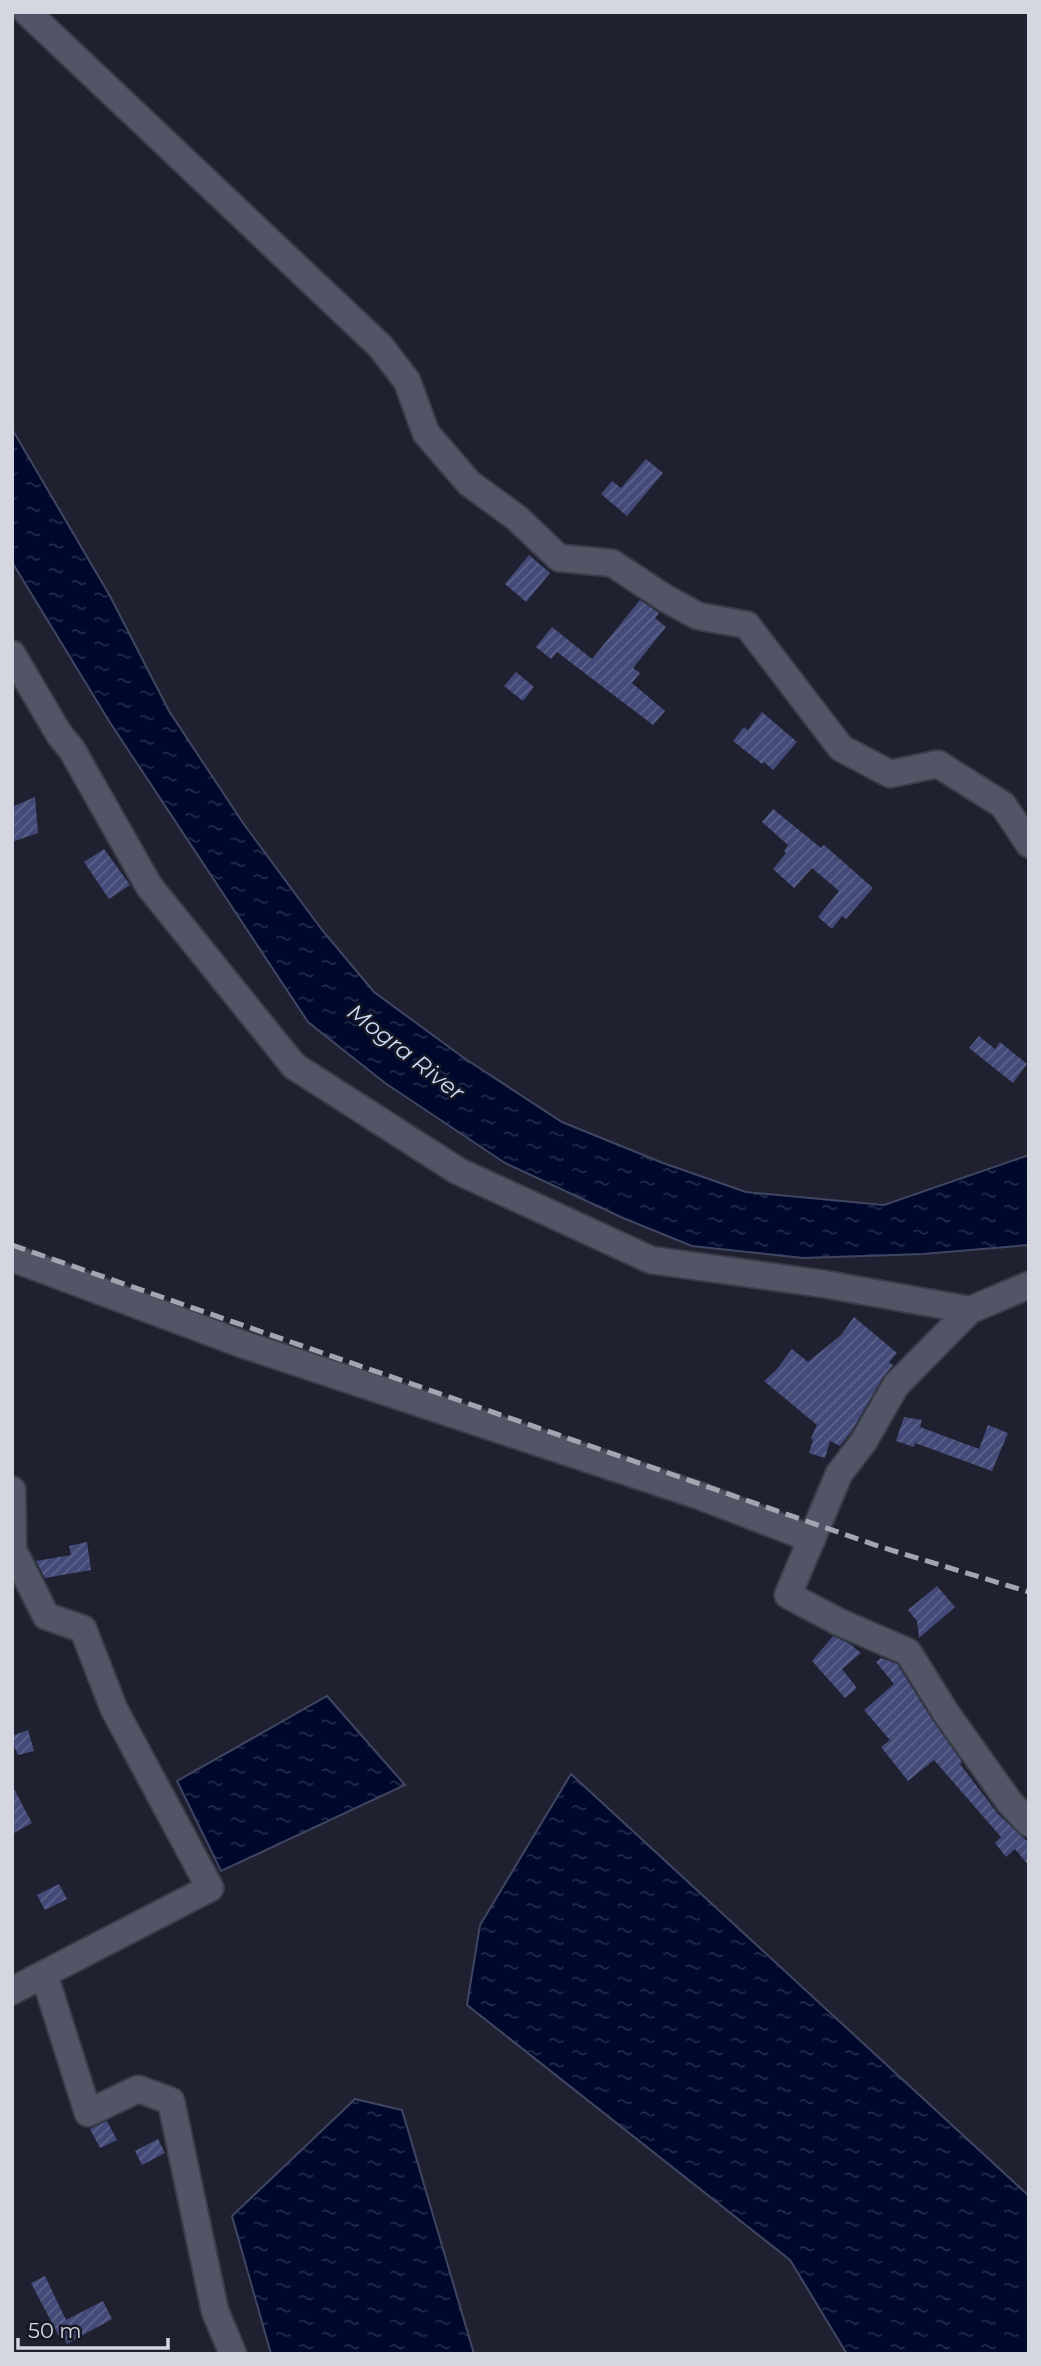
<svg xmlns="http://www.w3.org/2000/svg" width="1041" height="2366" font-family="Montserrat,sans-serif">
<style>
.water{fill:url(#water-ripples);stroke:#404662;stroke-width:2}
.building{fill:url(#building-hatch)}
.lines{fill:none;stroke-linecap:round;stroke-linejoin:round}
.minor-casing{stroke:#3a3c48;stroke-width:30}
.minor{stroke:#525566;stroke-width:26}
.rail{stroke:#a3a5b0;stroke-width:5;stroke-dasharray:14 7;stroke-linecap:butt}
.labels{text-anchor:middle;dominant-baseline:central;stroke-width:5;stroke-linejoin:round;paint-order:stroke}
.water-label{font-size:23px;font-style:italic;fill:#cadbf6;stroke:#161826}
</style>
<defs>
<pattern id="water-ripples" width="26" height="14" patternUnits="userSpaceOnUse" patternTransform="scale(1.75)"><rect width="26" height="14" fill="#00092c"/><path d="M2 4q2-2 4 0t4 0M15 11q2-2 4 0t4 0" fill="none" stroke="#242c4a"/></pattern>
<pattern id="building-hatch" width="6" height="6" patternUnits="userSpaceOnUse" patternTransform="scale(1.75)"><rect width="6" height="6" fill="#444a78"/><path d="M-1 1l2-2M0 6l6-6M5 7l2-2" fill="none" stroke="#5e638b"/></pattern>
</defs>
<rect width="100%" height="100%" fill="#1f2130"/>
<g class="water">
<polygon points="12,429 110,596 169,711 243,823 322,930 374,992 464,1058 562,1122 663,1163 746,1192 884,1205 1029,1155 1029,1245 923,1254 803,1258 692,1246 623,1218 505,1163 385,1083 308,1022 109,721 12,562"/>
<polygon points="327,1696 405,1785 221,1871 177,1781"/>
<polygon points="571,1774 1029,2196 1029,2354 847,2354 790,2260 467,2005 480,1925"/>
<polygon points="355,2099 402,2110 474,2354 271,2354 232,2216"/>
</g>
<g class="building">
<polygon points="646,459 663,473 627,516 601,494 612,481 621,488"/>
<polygon points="529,555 550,573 526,602 505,584"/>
<polygon points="640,600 659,613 655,618 666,627 633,668 640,673 632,683 665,711 653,725 557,652 551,659 536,647 552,627 592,659"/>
<polygon points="516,672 534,687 523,701 504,686"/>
<polygon points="762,712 797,742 773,770 764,762 762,764 733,741 744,727 748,730"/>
<polygon points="35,797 38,833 12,842 12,807"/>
<polygon points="773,809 821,848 824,845 873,888 846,919 842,916 832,929 818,917 839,891 812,868 794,888 773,869 786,853 784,851 788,845 762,822"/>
<polygon points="104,849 130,885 109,899 84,862"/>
<polygon points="979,1036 995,1049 1000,1042 1027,1064 1013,1083 969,1048"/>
<polygon points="854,1317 897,1353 889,1362 893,1365 883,1377 851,1432 840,1446 830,1441 825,1458 809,1453 813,1440 811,1438 817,1425 764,1381 777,1369 792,1349 808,1362 841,1335"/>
<polygon points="904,1417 922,1420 920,1427 979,1449 988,1425 1008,1433 992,1471 915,1443 914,1447 896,1441"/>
<polygon points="87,1542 91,1570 45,1578 36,1561 71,1555 69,1546"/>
<polygon points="937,1586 955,1607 919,1638 917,1621 908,1610"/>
<polygon points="833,1636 850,1644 861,1653 842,1669 857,1688 845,1698 812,1661"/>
<polygon points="881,1658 897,1664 933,1721 962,1762 960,1764 998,1814 1029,1843 1029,1866 1015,1849 1006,1857 995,1843 1001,1837 934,1760 908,1781 881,1747 890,1740 864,1710 894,1684 876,1662"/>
<polygon points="28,1730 34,1751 18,1755 12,1742 12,1736"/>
<polygon points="12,1785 32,1823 12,1834"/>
<polygon points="59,1884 67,1899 45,1910 37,1895"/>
<polygon points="107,2121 117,2140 100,2148 90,2129"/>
<polygon points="158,2139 165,2153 142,2165 135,2151"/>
<polygon points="45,2276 66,2320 103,2301 112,2319 67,2344 64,2339 61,2340 31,2283"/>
</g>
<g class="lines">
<g class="minor-casing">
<g id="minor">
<polyline points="27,12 380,346 407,381 426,433 469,483 517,518 559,558 612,563 665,598 698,616 747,625 841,748 890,774 938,764 1003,805 1029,844"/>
<polyline points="12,654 59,734 72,750 149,886 294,1066 458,1171 651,1260 824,1284 970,1310"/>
<polyline points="12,1258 242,1344 700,1496 812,1539"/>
<polyline points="1029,1285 970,1310 896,1385 864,1441 839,1474 788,1595 839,1622 908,1652 946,1713 1010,1803 1029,1823"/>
<polyline points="12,1490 13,1550 46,1616 83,1629 114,1709 210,1888 44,1974"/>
<polyline points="12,1991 44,1974 88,2113 138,2089 171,2101 215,2311 233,2354"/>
</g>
</g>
<use href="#minor" class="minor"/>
<polyline class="rail" points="12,1245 881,1547 1029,1592"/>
</g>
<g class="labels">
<g class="water-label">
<text transform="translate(406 1052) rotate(38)">Mogra River</text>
</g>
</g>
<rect width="1041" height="2366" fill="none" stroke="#d4d6e0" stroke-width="28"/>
<path d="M18 2338v10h150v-10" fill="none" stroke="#d4d6e0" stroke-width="3.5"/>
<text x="28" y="2338" font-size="21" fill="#d4d6e0" stroke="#161826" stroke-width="5" paint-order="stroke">50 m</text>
</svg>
